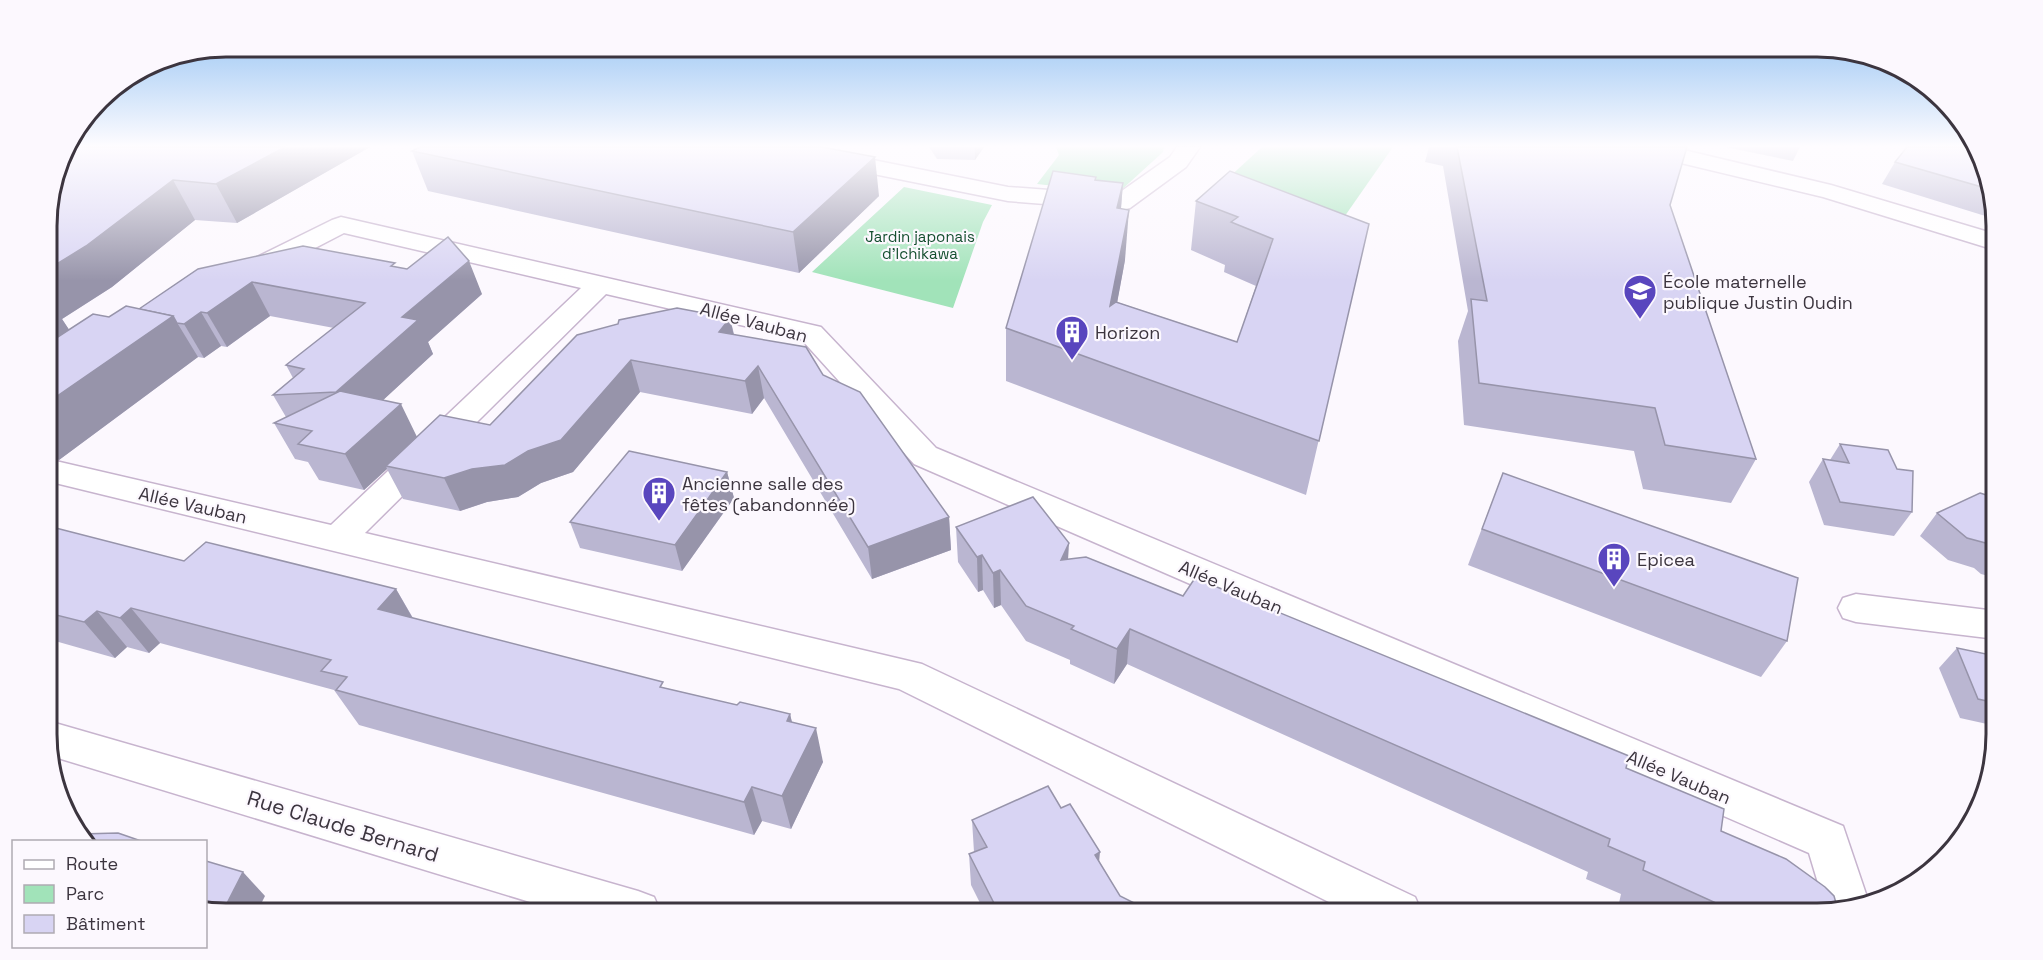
<svg xmlns="http://www.w3.org/2000/svg" width="2043" height="960" font-family="'Space Grotesk',sans-serif">
<style>
.green{fill:#a1e3b9}
.lines{fill:none;stroke-linecap:round;stroke-linejoin:round}
.minor-casing{stroke:#c7b4ce;stroke-width:3}
.minor{fill:#fff;fill-rule:evenodd}
.wall{fill:#bab6d1}
.shaded-wall{fill:#9794aa}
.building{fill:#d8d4f3;stroke:#9794aa;stroke-width:1.5}
.labels{text-anchor:middle;dominant-baseline:central;stroke-width:4.5;stroke-linejoin:round;paint-order:stroke}
.far-park-label{font-size:15px;fill:#144e2f;stroke:#fcf8fe}
.poi-label{font-size:18px;fill:#3c353f;stroke:#fcf8fe;text-anchor:start}
.street-label{font-size:18px;fill:#3c353f;stroke:#fcf8fe}
.near-street-label{font-size:21px;fill:#3c353f;stroke:#fcf8fe}
.rim{fill:none;stroke:#3c353f;stroke-width:3}
</style>
<rect width="100%" height="100%" fill="#fcf8fe"/>
<g class="green">
<polygon points="1056,147 1164,147 1163,152 1118,193 1037,184 1059,155"/>
<polygon points="1262,147 1393,147 1340,223 1225,181"/>
<polygon points="904,187 992,205 983,222 953,308 812,272"/>
</g>
<g class="lines">
<g class="minor-casing">
<g id="minor">
<polygon points="763,147 808,147 1008,187 1116,195 1170,157 1177,147 1200,147 1186,167 1130,208 1121,210 1008,201 774,154 766,152"/>
<polygon points="1632,147 1671,147 1831,185 1995,234 1995,250 1823,197 1635,152"/>
<polygon points="341,217 821,327 936,448 1843,826 1868,900 1827,913 1809,853 914,464 801,339 606,294 365,533 922,664 1415,897 1422,913 1351,913 899,689 47,481 47,459 331,525 581,288 344,233 265,274 256,276 247,274 243,268 247,262 332,220"/>
<polygon points="1856,594 1996,611 1996,639 1856,622 1843,618 1838,608 1843,598"/>
<polygon points="48,721 638,891 654,897 661,913 566,913 48,755"/>
</g>
</g>
<use href="#minor" class="minor"/>
</g>
<g class="wall">
<polygon points="65,147 370,147 237,223 195,220 112,287 62,319 69,330 109,317 139,309 198,269 397,268 482,294 428,342 433,354 383,400 417,437 490,425 577,335 730,318 734,334 823,375 949,517 951,550 872,579 764,398 752,414 640,392 573,472 541,483 518,497 487,502 460,511 403,499 387,469 364,490 319,480 308,462 295,459 274,423 286,417 273,395 293,378 286,365 334,328 270,316 227,347 221,346 204,358 198,357 59,460 47,458 47,214"/>
<polygon points="929,147 984,147 975,160 937,159"/>
<polygon points="1429,147 1687,147 1670,205 1756,459 1731,503 1643,489 1634,451 1464,425 1458,341 1468,311 1443,166 1425,162"/>
<polygon points="1725,147 1800,147 1793,161"/>
<polygon points="1972,147 1995,203 1995,219 1882,184 1895,162"/>
<polygon points="412,151 879,196 799,273 428,191"/>
<polygon points="1096,177 1096,180 1123,183 1121,209 1125,260 1117,302 1237,342 1256,286 1224,272 1225,265 1191,250 1196,201 1369,224 1306,495 1006,381 1006,328"/>
<polygon points="1840,444 1912,512 1894,536 1824,525 1809,482 1823,459 1830,460"/>
<polygon points="727,472 734,498 682,571 580,548 570,522"/>
<polygon points="1503,473 1787,641 1761,677 1468,565"/>
<polygon points="1996,498 1996,578 1981,574 1974,568 1948,560 1920,536 1937,513"/>
<polygon points="48,526 184,561 396,589 413,618 665,688 737,705 790,714 792,722 823,762 791,829 762,821 754,835 359,725 334,690 160,643 149,653 127,647 115,658 48,639"/>
<polygon points="956,527 1068,559 1183,596 1626,768 1721,831 1828,913 1642,913 1619,903 1621,894 1586,879 1588,872 1127,664 1114,684 1070,664 1070,660 1026,641 1001,605 994,608 983,590 978,592 958,562"/>
<polygon points="1957,648 1996,656 1996,726 1960,718 1939,668"/>
<polygon points="1061,808 1099,861 1120,896 1154,913 985,913 971,885 969,854 974,852 972,820"/>
</g>
<g class="shaded-wall">
<polygon points="285,147 370,147 237,223 216,184"/>
<polygon points="975,147 984,147 975,160"/>
<polygon points="875,157 879,196 799,273 793,232"/>
<polygon points="173,180 195,220 112,287 62,319 82,349 47,371 47,270"/>
<polygon points="1123,183 1119,232 1117,208"/>
<polygon points="1129,210 1125,260 1107,358 1110,306"/>
<polygon points="469,261 482,294 428,342 433,354 354,427 336,392 402,317"/>
<polygon points="252,282 270,316 227,347 207,313"/>
<polygon points="201,312 221,346 204,358 184,324"/>
<polygon points="173,316 198,357 59,460 47,444 47,403"/>
<polygon points="730,318 737,350 719,332"/>
<polygon points="631,360 640,392 573,472 541,483 518,497 487,502 460,511 444,478"/>
<polygon points="758,366 764,398 752,414 745,381"/>
<polygon points="401,404 418,439 386,466 387,469 364,490 345,454"/>
<polygon points="727,472 734,498 682,571 675,545"/>
<polygon points="949,517 951,550 872,579 868,547"/>
<polygon points="1069,543 1067,578 1061,560"/>
<polygon points="982,555 983,590 978,592 977,557"/>
<polygon points="1000,570 1001,605 994,608 993,573"/>
<polygon points="396,589 416,624 378,609"/>
<polygon points="131,608 160,643 149,653 120,618"/>
<polygon points="97,611 127,647 115,658 84,622"/>
<polygon points="1130,629 1127,664 1114,684 1117,649"/>
<polygon points="790,714 798,749 787,721"/>
<polygon points="816,728 823,762 791,829 782,796"/>
<polygon points="752,787 762,821 754,835 744,802"/>
<polygon points="1100,852 1097,883 1095,855"/>
<polygon points="243,872 265,896 256,914 222,913"/>
</g>
<g class="building">
<polygon points="65,147 285,147 216,184 173,180 86,246 47,270 47,214"/>
<polygon points="420,147 822,147 875,157 793,232 412,151"/>
<polygon points="1457,147 1687,147 1670,205 1756,459 1665,445 1655,408 1479,383 1471,299 1487,301"/>
<polygon points="1907,147 1972,147 1989,189 1895,162"/>
<polygon points="1053,171 1096,177 1095,180 1123,183 1117,208 1129,210 1110,306 1116,302 1237,342 1273,239 1231,222 1238,217 1196,201 1230,171 1369,224 1319,441 1006,328"/>
<polygon points="448,237 469,261 402,317 418,320 336,392 273,395 304,369 286,365 365,303 252,282 207,313 201,312 184,324 177,323 173,316 139,309 198,269 303,246 395,263 391,266 407,269"/>
<polygon points="126,306 173,316 47,403 47,344 93,314 109,317"/>
<polygon points="47,307 54,308 47,312"/>
<polygon points="677,308 730,318 719,332 806,347 823,375 860,392 949,517 868,547 758,366 745,381 631,360 561,440 528,451 505,465 472,469 444,478 386,466 440,415 490,425 577,335 618,324 619,320"/>
<polygon points="340,391 401,404 345,454 298,444 312,431 274,423"/>
<polygon points="1840,444 1888,450 1897,469 1913,471 1912,512 1840,502 1823,459 1849,463"/>
<polygon points="629,451 727,472 675,545 570,522"/>
<polygon points="1503,473 1798,578 1787,641 1482,529"/>
<polygon points="1980,493 1996,498 1996,547 1993,545 1967,538 1937,513"/>
<polygon points="1033,497 1069,543 1061,560 1086,557 1183,596 1195,578 1629,756 1626,768 1724,809 1721,831 1786,859 1825,887 1834,896 1838,910 1828,913 1738,913 1643,870 1645,862 1608,846 1610,839 1130,629 1117,649 1071,629 1074,626 1026,606 1000,570 993,573 982,555 977,557 956,527"/>
<polygon points="48,526 184,561 206,542 396,589 378,609 663,682 660,687 737,705 740,702 790,714 787,721 816,728 782,796 752,787 744,802 336,690 347,677 321,671 331,660 131,608 120,618 97,611 84,622 48,613"/>
<polygon points="1957,648 1996,656 1996,703 1978,699"/>
<polygon points="1048,786 1061,808 1070,804 1100,852 1095,855 1120,896 1154,913 999,913 969,854 987,847 972,820"/>
<polygon points="118,833 144,842 83,842 80,834"/>
<polygon points="206,861 243,872 222,913 206,909"/>
</g>
<linearGradient id="sky" x2="0" y2="1"><stop stop-color="#85baf1"/><stop offset="0.52" stop-color="#fefcff"/><stop offset="1" stop-color="#fefcff" stop-opacity="0"/></linearGradient>
<rect width="2043" height="281" fill="url(#sky)"/>
<defs>
<g id="school-pin" transform="scale(1.725)"><path d="M0 17L-7.5 6A9.5 9.5 0 1 1 7.5 6Z" fill="#5946be" stroke="#fcf8fe"/><path d="M0-5L7-2L0 1L-7-2ZM-4 1L0 2.5L4 1V4Q0 6-4 4Z" fill="#fff"/></g>
<g id="building-pin" transform="scale(1.725)"><path d="M0 17L-7.5 6A9.5 9.5 0 1 1 7.5 6Z" fill="#5946be" stroke="#fcf8fe"/><path d="M-4-6H4V6H1V3H-1V6H-4ZM-2.5-4.3h1.7v1.8h-1.7ZM.8-4.3h1.7v1.8H.8ZM-2.5-1h1.7V.8h-1.7ZM.8-1h1.7V.8H.8Z" fill="#fff"/></g>
</defs>
<g fill-rule="evenodd">
<use href="#school-pin" x="1640" y="291"/>
<use href="#building-pin" x="1072" y="332"/>
<use href="#building-pin" x="659" y="493"/>
<use href="#building-pin" x="1614" y="559"/>
</g>
<g class="labels">
<g class="far-park-label">
<text x="920" y="236">Jardin japonais<tspan x="920" dy="17">d'Ichikawa</tspan></text>
</g>
<g class="poi-label">
<text x="1663" y="281">École maternelle<tspan x="1663" dy="21">publique Justin Oudin</tspan></text>
<text x="1095" y="332">Horizon</text>
<text x="682" y="483">Ancienne salle des<tspan x="682" dy="21">fêtes (abandonnée)</tspan></text>
<text x="1637" y="559">Epicea</text>
</g>
<g class="street-label">
<text transform="translate(754 322) rotate(15)">Allée Vauban</text>
<text transform="translate(193 505) rotate(13)">Allée Vauban</text>
<text transform="translate(1231 587) rotate(23)">Allée Vauban</text>
<text transform="translate(1679 777) rotate(23)">Allée Vauban</text>
</g>
<g class="near-street-label">
<text transform="translate(343 826) rotate(17)">Rue Claude Bernard</text>
</g>
</g>
<path d="M0 0H2043V960H0ZM226 57H1817A169 169 0 0 1 1986 226V734A169 169 0 0 1 1817 903H226A169 169 0 0 1 57 734V226A169 169 0 0 1 226 57Z" fill="#fcf8fe" fill-rule="evenodd"/>
<path class="rim" d="M226 57H1817A169 169 0 0 1 1986 226V734A169 169 0 0 1 1817 903H226A169 169 0 0 1 57 734V226A169 169 0 0 1 226 57Z"/>
<rect x="12" y="840" width="195" height="108" fill="#fcf8fe" stroke="#afaab2" stroke-width="1.5"/>
<rect x="24" y="860" width="30" height="9" fill="#ffffff" stroke="#afaab2" stroke-width="1.5"/>
<text x="66" y="870" font-size="18" fill="#3c353f">Route</text>
<rect x="24" y="885" width="30" height="18" fill="#a1e3b9" stroke="#afaab2" stroke-width="1.5"/>
<text x="66" y="900" font-size="18" fill="#3c353f">Parc</text>
<rect x="24" y="915" width="30" height="18" fill="#d8d4f3" stroke="#afaab2" stroke-width="1.5"/>
<text x="66" y="930" font-size="18" fill="#3c353f">Bâtiment</text>
</svg>
